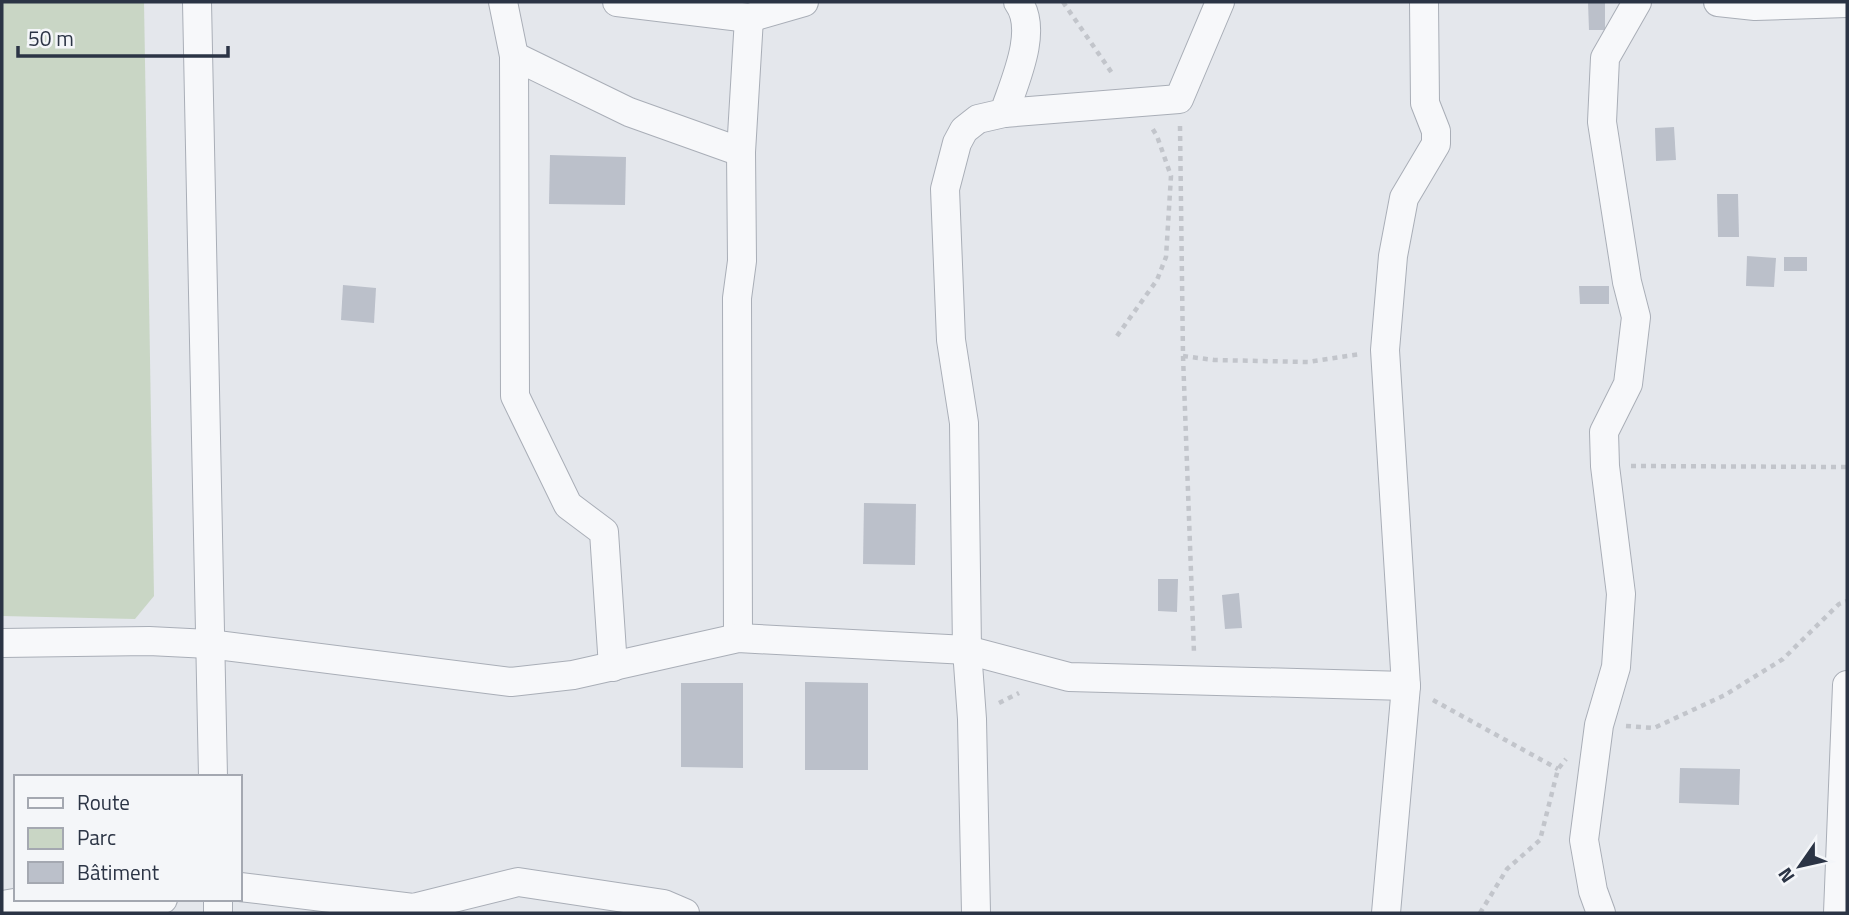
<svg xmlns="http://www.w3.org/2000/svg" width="1849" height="915" font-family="'Titillium Web',sans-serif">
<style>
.green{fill:#c9d6c5}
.building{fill:#bbc0ca}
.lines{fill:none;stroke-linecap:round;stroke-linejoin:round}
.minor-casing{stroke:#a9aeb7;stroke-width:30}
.path{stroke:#c2c5cb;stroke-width:4.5;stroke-dasharray:5 5;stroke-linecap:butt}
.minor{stroke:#f7f8fa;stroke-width:28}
</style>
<rect width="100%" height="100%" fill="#e4e7ec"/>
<polygon class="green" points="2,2 144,2 154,596 135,619 2,616"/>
<g class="building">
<polygon points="1588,2 1605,2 1605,30 1589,30"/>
<polygon points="1674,127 1676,160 1656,161 1655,128"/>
<polygon points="550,155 626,157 625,205 549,204"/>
<polygon points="1717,194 1738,194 1739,237 1718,237"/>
<polygon points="1747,256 1776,258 1774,287 1746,286"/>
<rect x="1784" y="257" width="23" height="14"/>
<polygon points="343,285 376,288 374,323 341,320"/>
<polygon points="1579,286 1609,286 1609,304 1580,304"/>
<polygon points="864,503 916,504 915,565 863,564"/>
<polygon points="1158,579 1178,579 1177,612 1158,611"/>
<polygon points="1239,593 1242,628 1225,629 1222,595"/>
<polygon points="805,682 868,683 868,770 805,770"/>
<polygon points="681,683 743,683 743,768 681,767"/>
<polygon points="1680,768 1740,769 1739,805 1679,803"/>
</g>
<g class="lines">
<g class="minor-casing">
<g id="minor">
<polyline points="197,2 213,777"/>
<polyline points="503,2 514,56 515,396 568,505 604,532 613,667"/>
<polyline points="617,2 749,18 804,2"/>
<polyline points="1718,2 1755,6 1847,3"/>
<polyline points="514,56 629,112 741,152"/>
<polyline points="1004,113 1179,99 1220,2"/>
<polyline points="738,638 737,298 742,261 741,152 749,18"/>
<polyline points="2,643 149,641 209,644 511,682 573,675 738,638 967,650 1069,677 1406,686"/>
<polyline points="240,887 413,908 518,882 664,904 685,913"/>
<polyline points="2,905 26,901 134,907 163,899"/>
<polyline points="218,913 218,899"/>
<path d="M976,913L972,719L967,650L964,423L951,340L945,189L957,143L964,130L978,119L1004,113C1014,83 1039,30 1018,2"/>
<polyline points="1386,913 1406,686 1385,350 1393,256 1404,198 1436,144 1436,131 1425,103 1424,2"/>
<polyline points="1601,913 1593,891 1584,840 1599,725 1616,667 1621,594 1605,466 1604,432 1628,384 1636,317 1627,282 1602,122 1605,58 1637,2"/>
<polyline points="1838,913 1847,685"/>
</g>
</g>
<g class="path">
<polyline points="1063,2 1114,76"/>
<polyline points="1180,126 1183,356 1194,653"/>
<polyline points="1117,336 1157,280 1166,257 1171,176 1157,136 1152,128"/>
<polyline points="1183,356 1214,360 1308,362 1360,354"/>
<polyline points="1631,466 1847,467"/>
<polyline points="1433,700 1558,769"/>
<polyline points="999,703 1019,693"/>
<polyline points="1626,726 1654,728 1725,695 1783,659 1839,604 1847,601"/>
<polyline points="1480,913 1507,869 1540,840 1558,769 1566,759"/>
</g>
<use href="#minor" class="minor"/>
</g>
<rect width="1849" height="915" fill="none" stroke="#2b3445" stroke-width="7"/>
<rect x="14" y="775" width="228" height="126" fill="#f4f6f9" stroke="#a4a8b1" stroke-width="2"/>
<rect x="28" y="798" width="35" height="10" fill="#f7f8fa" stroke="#a4a8b1" stroke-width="2"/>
<text x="77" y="810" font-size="21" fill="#2b3445">Route</text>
<rect x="28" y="828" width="35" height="21" fill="#c9d6c5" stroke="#a4a8b1" stroke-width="2"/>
<text x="77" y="845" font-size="21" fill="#2b3445">Parc</text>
<rect x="28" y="862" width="35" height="21" fill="#bbc0ca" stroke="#a4a8b1" stroke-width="2"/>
<text x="77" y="880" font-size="21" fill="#2b3445">Bâtiment</text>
<g transform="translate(1800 866) rotate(236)" stroke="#f4f6f9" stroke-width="5" paint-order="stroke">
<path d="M0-5L12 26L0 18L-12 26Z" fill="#2b3445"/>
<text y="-10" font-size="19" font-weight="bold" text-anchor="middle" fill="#2b3445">N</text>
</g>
<path d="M18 46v10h210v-10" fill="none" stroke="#2b3445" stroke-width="3.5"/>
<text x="28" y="46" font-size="21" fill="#2b3445" stroke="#f4f6f9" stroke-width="5" paint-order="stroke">50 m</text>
</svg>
